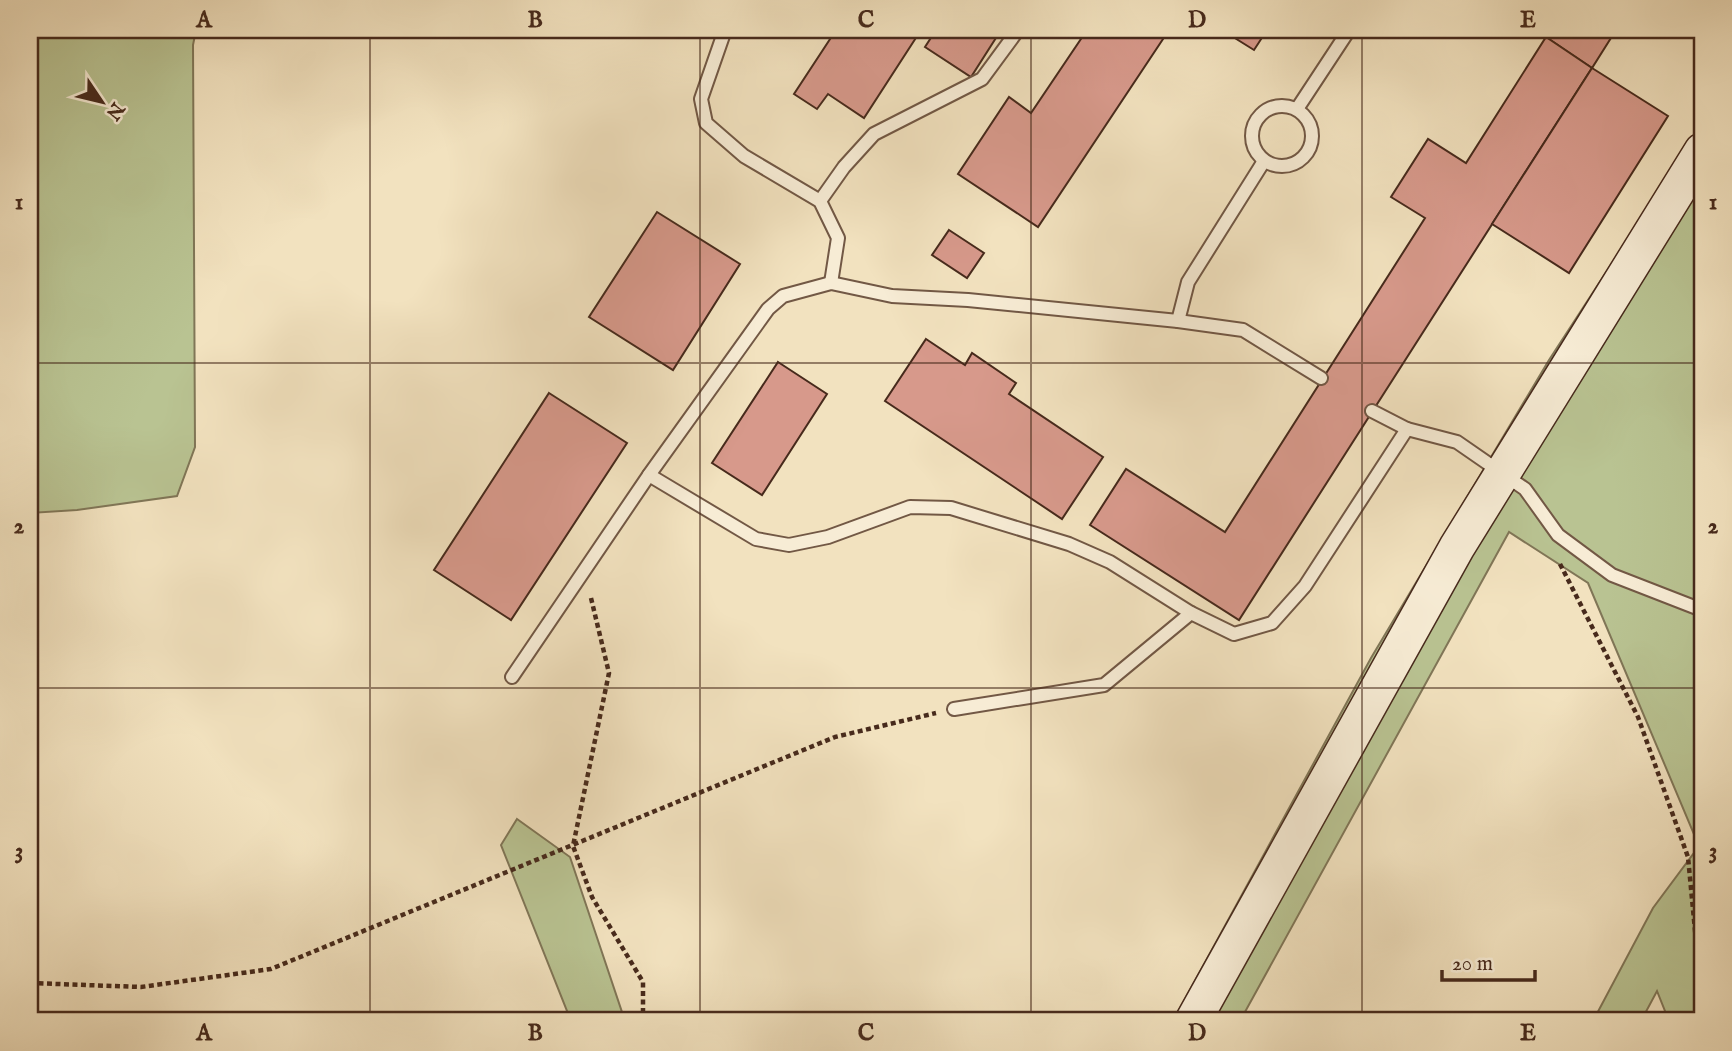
<svg xmlns="http://www.w3.org/2000/svg" width="1732" height="1051" font-family="'IM FELL English',serif">
<style>
.green{fill:#b9c392;stroke:#807657;stroke-width:2}
.building{fill:#d7998b;stroke:#472a1c;stroke-width:2}
.lines{fill:none;stroke-linecap:round;stroke-linejoin:round}
.lane-casing{stroke:#725845;stroke-width:16}
.secondary-casing{stroke:#472a1c;stroke-width:38}
.path{stroke:#472a1c;stroke-width:4.5;stroke-dasharray:5 3.5;stroke-linecap:butt}
.lane{stroke:#f7ecd5;stroke-width:12}
.secondary{stroke:#f7ecd5;stroke-width:35}
.grid{fill:none;stroke:#472a1c;stroke-width:2;stroke-opacity:0.55}
.neatline{fill:none;stroke:#472a1c;stroke-width:2.5}
.grid-label{font-size:23px;text-anchor:middle;font-weight:bold;fill:#472a1c}
</style>
<rect width="100%" height="100%" fill="#f2e2bf"/>
<filter id="stains"><feTurbulence type="fractalNoise" baseFrequency=".00286" numOctaves="4"/><feColorMatrix values="0 0 0 0 .2 0 0 0 0 .09 0 0 0 0 .02 0 0 0 .5 -.17"/></filter>
<radialGradient id="worn" r=".72"><stop offset=".6" stop-color="#630" stop-opacity="0"/><stop offset="1" stop-color="#630" stop-opacity=".3"/></radialGradient>
<g class="green">
<polygon points="30,30 196,30 193,45 195,447 177,496 77,510 30,513"/>
<polygon points="1702,125 1702,1021 1669,1021 1657,991 1641,1021 1593,1021 1653,908 1699,846 1588,583 1509,532 1240,1021 1173,1021 1371,658 1549,360"/>
<polygon points="517,819 570,857 625,1021 571,1021 501,845"/>
</g>
<g class="building">
<polygon points="836,30 921,30 864,118 828,94 817,109 794,94"/>
<polygon points="936,30 1001,30 971,77 925,47"/>
<polygon points="1087,30 1169,30 1038,227 958,174 1009,97 1031,113"/>
<polygon points="1222,30 1267,30 1254,50"/>
<polygon points="1550,30 1616,30 1592,68 1546,37"/>
<polygon points="1546,37 1592,68 1239,620 1090,525 1126,469 1225,532 1425,218 1391,197 1428,139 1466,163"/>
<polygon points="1592,68 1668,116 1569,273 1492,224"/>
<polygon points="657,212 740,264 673,370 589,317"/>
<polygon points="949,230 984,253 967,278 932,255"/>
<polygon points="926,339 965,365 972,353 1016,383 1009,394 1103,457 1062,519 885,401"/>
<polygon points="778,362 827,394 762,495 712,463"/>
<polygon points="549,393 627,443 511,620 434,570"/>
</g>
<g class="lines">
<g class="lane-casing">
<g id="lane">
<polyline points="725,30 701,99 706,123 744,156 820,201 838,238 831,283"/>
<circle cx="1282" cy="136" r="30"/>
<polyline points="1297,109 1349,30"/>
<polyline points="820,201 844,167 874,134 982,79 1018,30"/>
<polyline points="1178,321 1188,282 1264,161"/>
<polyline points="1372,411 1407,429 1457,442 1525,489 1558,535 1612,575 1702,610"/>
<polyline points="649,475 756,539 789,545 828,537 910,507 951,508 1069,544 1110,562 1191,613 1234,634 1272,623 1305,586 1407,429"/>
<polyline points="512,677 649,475 768,309 783,296 831,283 892,296 968,300 1178,321 1243,330 1321,378"/>
<polyline points="954,709 1104,685 1191,613"/>
</g>
</g>
<g class="secondary-casing">
<polyline id="secondary" points="1193,1021 1457,547 1702,151"/>
</g>
<g class="path">
<polyline points="1560,564 1638,717 1688,857 1702,1004"/>
<polyline points="591,598 609,673 573,846 592,897 643,982 643,1021"/>
<polyline points="30,983 141,987 271,969 835,737 936,713"/>
</g>
<use href="#lane" class="lane"/>
<use href="#secondary" class="secondary"/>
</g>
<path class="grid" d="M370,30V1021M700,30V1021M1031,30V1021M1362,30V1021M30,363H1702M30,688H1702"/>
<rect width="1732" height="1051" fill="none" stroke="#f2e2bf" stroke-width="77"/>
<g transform="translate(102 102) rotate(125)" stroke="#f7ecd5" stroke-width="5" paint-order="stroke">
<path d="M0-5L12 26L0 18L-12 26Z" fill="#472a1c"/>
<text y="-10" font-size="19" font-weight="bold" text-anchor="middle" fill="#472a1c">N</text>
</g>
<path d="M1442 970v10h93v-10" fill="none" stroke="#472a1c" stroke-width="3.5"/>
<text x="1452" y="970" font-size="21" fill="#472a1c" stroke="#f7ecd5" stroke-width="5" paint-order="stroke">20 m</text>
<rect x="38" y="38" width="1656" height="974" class="neatline"/>
<g class="grid-label">
<text x="204" y="27">A</text>
<text x="535" y="27">B</text>
<text x="866" y="27">C</text>
<text x="1197" y="27">D</text>
<text x="1528" y="27">E</text>
<text x="19" y="209">1</text>
<text x="1713" y="209">1</text>
<text x="19" y="533">2</text>
<text x="1713" y="533">2</text>
<text x="19" y="858">3</text>
<text x="1713" y="858">3</text>
<text x="204" y="1040">A</text>
<text x="535" y="1040">B</text>
<text x="866" y="1040">C</text>
<text x="1197" y="1040">D</text>
<text x="1528" y="1040">E</text>
</g>
<rect width="100%" height="100%" filter="url(#stains)"/>
<rect width="100%" height="100%" fill="url(#worn)"/>
</svg>
